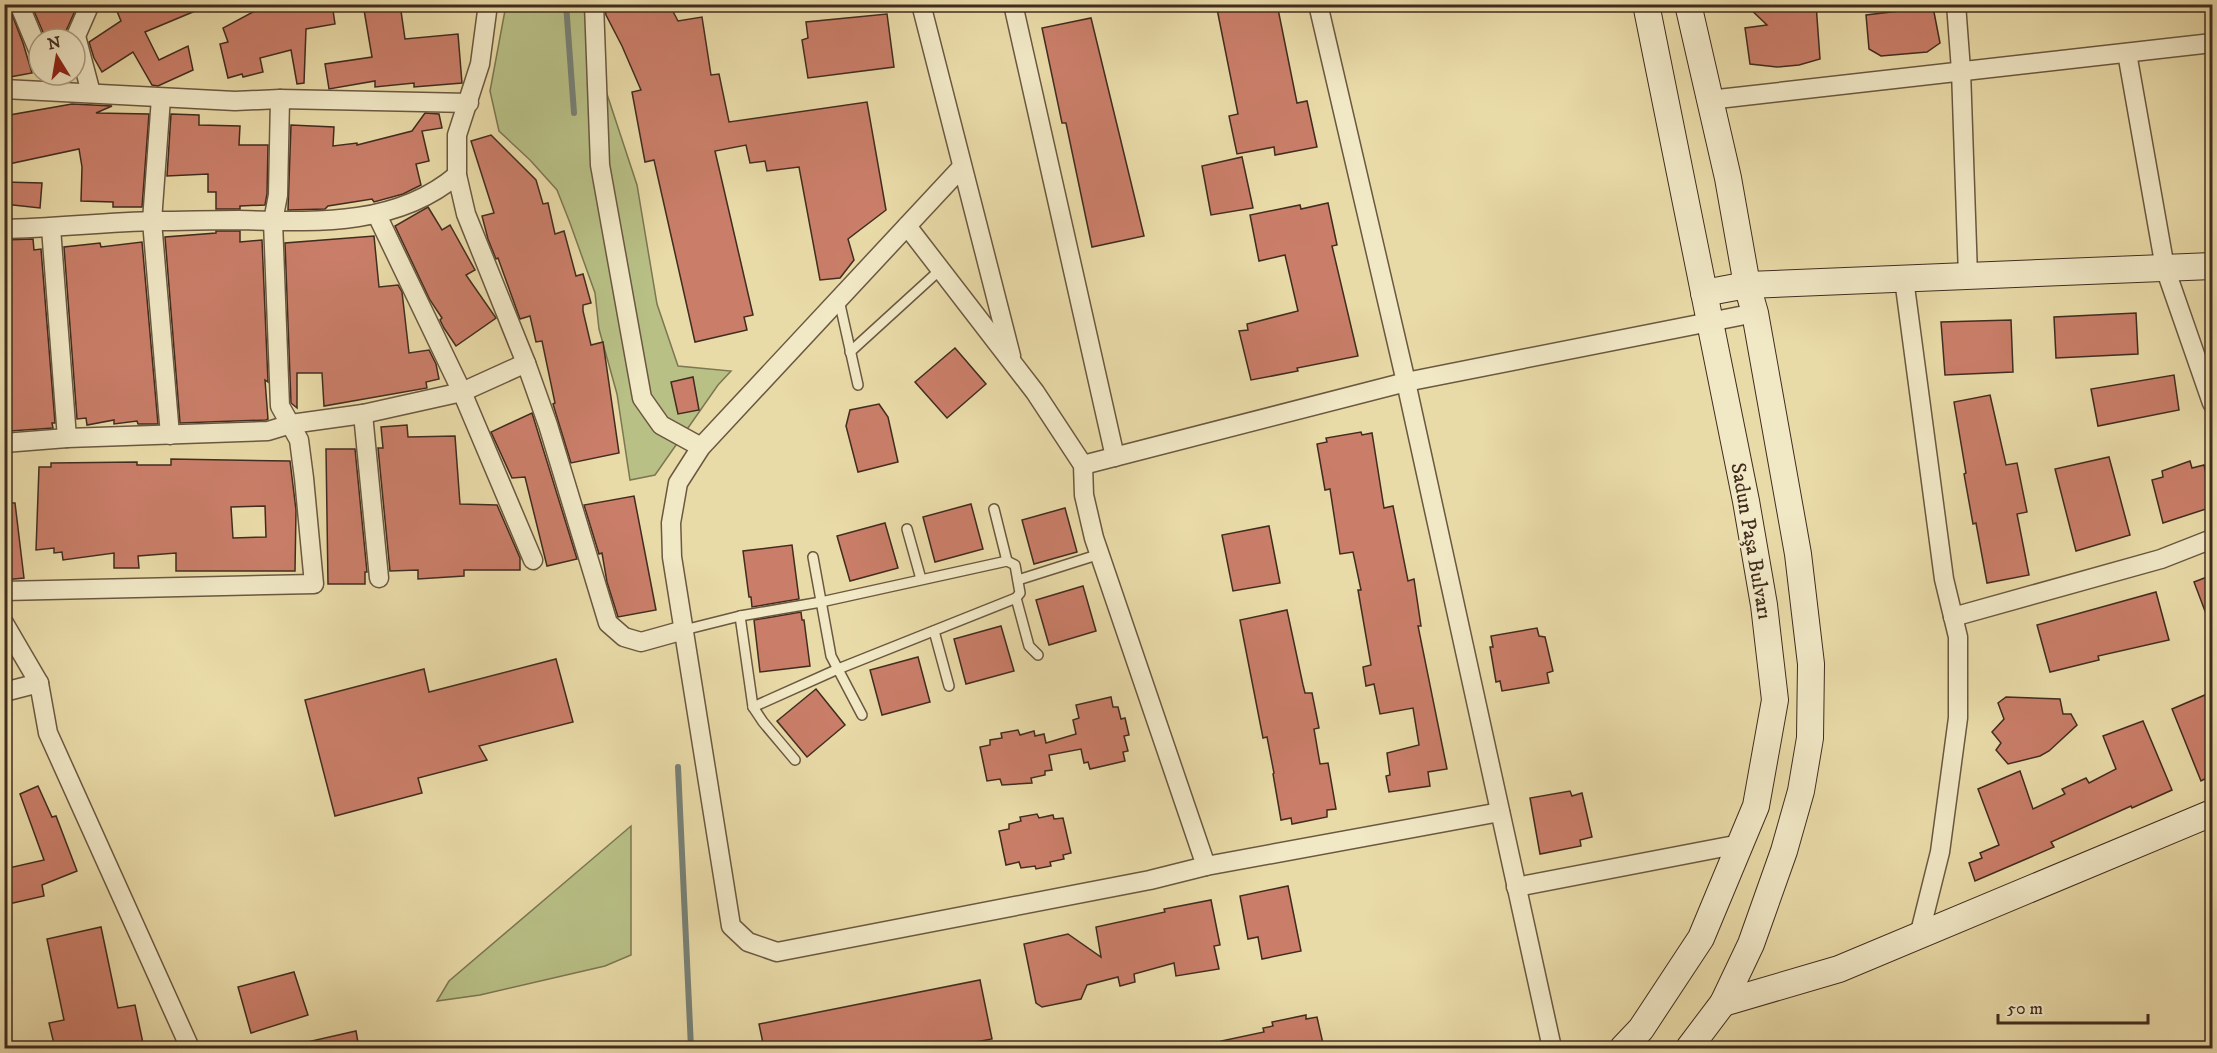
<svg xmlns="http://www.w3.org/2000/svg" width="2217" height="1053" font-family="'IM FELL DW Pica',serif">
<style>
.green{fill:#b8c086;stroke:#7c7652;stroke-width:1.5}
.lines{fill:none;stroke-linecap:round;stroke-linejoin:round}
.stream{stroke:#778177;stroke-width:6}
.building{fill:#ca7e69;stroke:#412c1f;stroke-width:1.5;fill-rule:evenodd}
.lane-casing{stroke:#6b5841;stroke-width:12}
.street-casing{stroke:#6b5841;stroke-width:21}
.secondary-casing{stroke:#412c1f;stroke-width:28}
.lane{stroke:#f1e8c6;stroke-width:9}
.street{stroke:#f1e8c6;stroke-width:18}
.secondary{stroke:#f1e8c6;stroke-width:26}
.labels{text-anchor:middle;dominant-baseline:central;stroke-width:5;stroke-linejoin:round;paint-order:stroke}
.street-label{font-size:21px;fill:#412c1f;stroke:#f1e8c6}
</style>
<rect width="100%" height="100%" fill="#e9dba8"/>
<filter id="stains"><feTurbulence type="fractalNoise" baseFrequency=".00333" numOctaves="4"/><feColorMatrix values="0 0 0 0 .2 0 0 0 0 .09 0 0 0 0 .02 0 0 0 .5 -.17"/></filter>
<radialGradient id="worn" r=".72"><stop offset=".6" stop-color="#630" stop-opacity="0"/><stop offset="1" stop-color="#630" stop-opacity=".3"/></radialGradient>
<g class="green">
<polygon points="506,5 587,5 603,82 637,185 657,304 678,366 731,371 718,385 655,475 630,480 617,394 599,329 595,293 570,223 557,190 530,160 499,131 490,91"/>
<polygon points="631,826 631,955 605,966 480,995 437,1001 449,981"/>
</g>
<g class="lines">
<g class="stream">
<polyline points="566,4 574,113"/>
<polyline points="678,767 691,1048"/>
</g>
</g>
<g class="building">
<polygon points="4,4 8,4 23,43 32,73 4,78"/>
<polygon points="31,4 78,4 66,31 65,39 46,39"/>
<polygon points="114,4 212,4 145,32 159,60 188,46 193,70 158,86 152,85 133,52 102,72 94,58 89,42 121,21"/>
<polygon points="268,4 332,4 335,24 306,29 304,83 297,84 291,50 260,58 263,72 243,77 242,74 228,78 220,44 228,42 223,28"/>
<polygon points="363,4 400,4 405,39 458,34 462,83 414,87 414,83 375,87 375,81 329,89 325,64 372,57"/>
<polygon points="614,4 669,4 678,21 702,17 711,75 719,74 729,122 867,102 886,210 848,239 854,260 840,278 820,280 799,167 767,171 765,161 750,163 746,145 715,151 753,315 744,317 747,330 695,342 654,160 645,162 632,92 641,90 622,46 606,15 605,9"/>
<polygon points="1216,4 1277,4 1297,103 1307,101 1317,147 1275,155 1274,147 1237,154 1229,116 1238,114"/>
<polygon points="1745,4 1816,4 1820,59 1799,65 1777,67 1750,64 1745,28 1767,25"/>
<polygon points="1933,7 1940,43 1927,52 1881,56 1869,49 1866,15"/>
<polygon points="887,14 894,67 808,78 802,40 808,38 806,22"/>
<polygon points="1091,18 1144,236 1092,247 1066,123 1062,123 1042,28"/>
<polygon points="72,104 112,106 96,113 149,114 142,207 113,207 113,202 81,201 82,167 79,149 4,165 4,116"/>
<polygon points="425,113 439,114 442,128 422,131 429,161 416,164 421,185 403,194 374,202 372,199 328,206 325,209 288,210 291,125 334,127 333,146 357,143 357,145 412,131"/>
<polygon points="171,114 199,115 199,125 240,126 239,145 268,145 267,194 265,205 240,206 240,209 216,209 216,192 208,192 208,174 167,176"/>
<polygon points="491,135 536,180 543,204 548,203 555,234 564,231 576,276 583,274 591,303 583,305 583,311 591,345 603,342 619,453 571,463 553,404 555,403 542,341 536,342 530,316 520,319 498,258 496,259 488,239 482,216 494,213 471,141"/>
<polygon points="1242,157 1253,208 1211,215 1202,166"/>
<polygon points="4,182 42,183 40,208 4,204"/>
<polygon points="1328,203 1337,245 1332,246 1358,356 1297,368 1298,371 1251,380 1239,331 1248,330 1247,324 1298,311 1285,255 1259,261 1250,215 1300,205 1301,209"/>
<polygon points="428,207 442,230 450,225 475,270 466,275 496,318 456,346 444,328 440,320 442,318 430,300 395,226"/>
<polygon points="216,231 240,231 240,242 262,240 268,382 265,380 268,419 266,420 180,423 165,237 216,233"/>
<polygon points="374,236 379,287 398,285 402,292 409,353 429,350 436,364 439,379 426,382 427,388 324,406 322,373 297,373 297,408 291,403 285,243"/>
<polygon points="33,239 34,250 41,249 55,423 52,423 53,428 10,431 4,400 4,374 11,373 4,337 7,337 4,321 4,240"/>
<polygon points="142,242 158,424 138,424 137,421 114,424 114,420 87,425 86,418 77,419 64,247 100,243 101,247"/>
<polygon points="2136,313 2138,354 2056,358 2054,317"/>
<polygon points="2011,320 2013,372 1945,375 1941,322"/>
<polygon points="955,348 986,384 947,418 915,382"/>
<polygon points="2174,375 2179,410 2098,426 2091,389"/>
<polygon points="693,377 699,410 678,414 671,382"/>
<polygon points="1990,395 2006,465 2017,463 2027,512 2017,514 2029,575 1987,583 1976,523 1973,524 1964,474 1966,473 1954,402"/>
<polygon points="879,404 888,417 898,462 858,472 846,426 850,410"/>
<polygon points="532,413 577,559 547,566 525,477 512,478 491,432"/>
<polygon points="407,425 408,437 455,436 460,504 497,505 520,558 520,570 464,570 464,576 418,579 418,570 390,571 378,448 383,448 381,427"/>
<polygon points="1361,432 1362,435 1372,433 1384,508 1393,506 1408,581 1414,579 1421,626 1418,626 1447,769 1428,772 1430,786 1389,792 1386,776 1390,775 1387,753 1419,745 1413,708 1380,714 1374,684 1366,686 1363,667 1371,665 1358,590 1361,590 1353,552 1340,554 1330,489 1325,490 1317,444 1327,442 1326,438"/>
<polygon points="326,449 355,449 367,572 365,572 365,584 328,584"/>
<polygon points="2109,457 2130,535 2076,551 2055,469"/>
<path d="M171,459L290,461L296,510L295,571H176V553L138,556L139,568H114V553L63,560L62,552L54,553V548L36,550L39,467H51V463L137,462V465H171ZM265,506L266,537L233,538L231,507Z"/>
<polygon points="2190,461 2192,468 2204,465 2212,499 2212,507 2163,523 2152,480 2163,477 2162,471"/>
<polygon points="634,496 656,610 618,617 607,582 602,553 599,554 584,505"/>
<polygon points="4,503 15,503 24,578 4,580"/>
<polygon points="971,504 983,549 935,562 923,517"/>
<polygon points="1065,508 1077,552 1034,564 1022,520"/>
<polygon points="885,523 898,568 850,581 837,536"/>
<polygon points="1269,526 1280,583 1233,591 1222,535"/>
<polygon points="792,545 799,599 752,607 751,597 749,597 743,551"/>
<polygon points="2212,575 2212,626 2211,627 2194,582"/>
<polygon points="1083,586 1096,631 1049,645 1036,600"/>
<polygon points="2156,592 2169,640 2098,656 2099,660 2050,672 2037,625"/>
<polygon points="1287,610 1303,685 1305,693 1312,693 1319,728 1314,729 1320,764 1328,763 1336,809 1327,810 1327,817 1292,824 1291,818 1281,820 1273,774 1274,773 1267,737 1263,738 1240,620"/>
<polygon points="801,612 802,620 804,620 810,666 760,672 754,620"/>
<polygon points="1001,626 1014,671 966,684 954,639"/>
<polygon points="1537,628 1539,636 1545,637 1553,671 1547,673 1549,683 1502,691 1500,681 1496,682 1490,647 1493,647 1491,636"/>
<polygon points="918,657 930,702 882,715 870,670"/>
<polygon points="556,659 573,722 479,746 487,760 418,778 422,793 335,816 305,700 424,669 429,692"/>
<polygon points="816,689 845,725 807,757 777,721"/>
<polygon points="2212,692 2212,775 2201,781 2172,709"/>
<polygon points="1111,697 1113,707 1118,707 1121,719 1125,718 1129,735 1124,736 1128,751 1123,752 1125,761 1090,769 1088,762 1084,763 1081,749 1049,755 1052,770 1045,771 1045,775 1031,778 1032,783 1002,785 1000,779 987,781 980,747 990,745 990,740 1002,738 1001,733 1018,730 1020,735 1034,731 1035,736 1044,734 1046,743 1076,734 1073,720 1079,718 1076,705"/>
<polygon points="2006,697 2060,699 2063,714 2071,714 2077,725 2049,751 2040,756 2008,764 1996,750 2001,743 1992,732 2004,719 1998,703"/>
<polygon points="2143,721 2172,790 2132,808 2131,806 2051,842 2054,847 1975,881 1969,863 1982,858 1980,853 1999,845 1978,789 2020,771 2033,809 2065,794 2062,789 2086,778 2089,783 2116,769 2103,736"/>
<polygon points="38,786 52,817 56,816 77,871 42,885 44,896 4,905 4,869 44,860 20,794"/>
<polygon points="1570,791 1572,796 1582,793 1592,837 1580,840 1581,846 1540,854 1530,798"/>
<polygon points="1037,814 1039,818 1053,815 1054,819 1063,818 1071,853 1063,855 1064,859 1050,862 1051,866 1036,869 1035,866 1021,868 1019,862 1006,865 999,831 1009,829 1009,824 1021,821 1020,817"/>
<polygon points="1288,886 1301,951 1262,959 1258,937 1248,939 1240,896"/>
<polygon points="1211,900 1220,945 1214,946 1219,969 1176,976 1174,963 1134,974 1135,982 1120,986 1118,977 1087,985 1081,999 1042,1007 1036,1003 1024,944 1068,934 1101,957 1096,927 1165,912 1164,909"/>
<polygon points="101,927 118,1008 135,1005 144,1048 55,1048 49,1023 64,1020 47,939"/>
<polygon points="294,972 308,1015 251,1033 238,987"/>
<polygon points="980,980 992,1039 943,1048 764,1048 759,1024"/>
<polygon points="1306,1015 1306,1019 1317,1017 1324,1048 1222,1048 1221,1041 1264,1032 1263,1028 1273,1026 1272,1022"/>
<polygon points="356,1031 359,1048 307,1048 307,1042"/>
</g>
<g class="lines">
<g class="lane-casing">
<g id="lane">
<polyline points="839,300 858,385"/>
<polyline points="850,352 941,269"/>
<polyline points="994,509 1007,561"/>
<polyline points="907,529 921,579"/>
<polyline points="813,557 831,656 862,715"/>
<polyline points="1018,580 1100,554"/>
<polyline points="1016,598 1029,646 1038,655"/>
<polyline points="740,616 753,707 763,722 795,760"/>
<polyline points="684,630 740,616 821,602 1007,561 1015,565 1020,593 1016,598 838,669 753,707"/>
<polyline points="934,631 949,686"/>
</g>
</g>
<g class="street-casing">
<g id="street">
<polyline points="19,4 39,52"/>
<polyline points="90,4 76,36 91,93"/>
<polyline points="488,4 480,64 457,135 457,175 466,214 526,363 548,425 608,623 624,637 641,642 684,630"/>
<polyline points="594,4 600,165 642,398 661,425 701,447"/>
<polyline points="921,4 1011,356"/>
<polyline points="1013,4 1115,457"/>
<polyline points="1318,4 1406,382 1552,1048"/>
<polyline points="1956,4 1961,70 1968,276"/>
<polyline points="2127,53 2165,268 2212,403"/>
<polyline points="4,89 235,101 280,99 469,103"/>
<polyline points="161,98 152,221 170,435"/>
<polyline points="1709,100 2212,43"/>
<polyline points="962,167 701,447 678,483 671,523 672,557 731,926 748,942 777,952 1150,880 1206,866 1500,812"/>
<polyline points="377,215 462,392 533,560"/>
<polyline points="907,226 1035,392 1083,465 1084,495 1094,538 1206,866"/>
<polyline points="51,228 67,438"/>
<path d="M4,229C55,228 105,222 156,221C183,221 211,220 238,220C313,222 396,227 457,175"/>
<polyline points="1904,279 1944,579 1958,637 1958,718 1940,852 1919,936"/>
<polyline points="363,414 379,578"/>
<polyline points="4,443 67,438 268,431 291,424 363,414 462,392 526,363"/>
<polyline points="1083,465 1406,382 1755,313"/>
<polyline points="4,591 314,584 304,478 299,440 280,406 273,221 278,195 280,99"/>
<polyline points="1953,617 2161,559 2212,539"/>
<polyline points="4,623 39,683 48,733 190,1048"/>
<polyline points="4,692 39,683"/>
<polyline points="1516,887 1740,844"/>
</g>
</g>
<g class="secondary-casing">
<g id="secondary">
<polyline points="1688,4 1728,178 1747,285 1755,313 1798,554 1811,664 1810,738 1801,791 1784,851 1751,944 1723,1003 1689,1048"/>
<polyline points="1704,293 1747,285 2212,266"/>
<polyline points="1723,1003 1839,969 2212,813"/>
<polyline points="1623,1048 1641,1029 1701,938 1756,806 1775,700 1764,605 1746,501 1646,4"/>
</g>
</g>
<use href="#lane" class="lane"/>
<use href="#street" class="street"/>
<use href="#secondary" class="secondary"/>
</g>
<g class="labels">
<g class="street-label">
<text transform="translate(1751 541) rotate(80)">Sadun Paşa Bulvarı</text>
</g>
</g>
<rect width="2217" height="1053" fill="none" stroke="#e9dba8" stroke-width="24"/>
<rect x="6" y="6" width="2205" height="1041" fill="none" stroke="#412c1f" stroke-width="3"/>
<rect x="12" y="12" width="2193" height="1029" fill="none" stroke="#412c1f" stroke-width="1.5"/>
<g transform="translate(57 57) rotate(349)"><circle r="28" fill="#f1e8c6" stroke="#ab9d83" stroke-width="1.5"/>
<path d="M0-4.5L10 22L0 15L-10 22Z" fill="#8f2418"/>
<text y="-9" font-size="16" font-weight="bold" text-anchor="middle" fill="#412c1f">N</text>
</g>
<path d="M1998 1014v9h150v-9" fill="none" stroke="#412c1f" stroke-width="3"/>
<text x="2007" y="1014" font-size="18" fill="#412c1f" stroke="#f1e8c6" stroke-width="4.5" paint-order="stroke">50 m</text>
<rect width="100%" height="100%" filter="url(#stains)"/>
<rect width="100%" height="100%" fill="url(#worn)"/>
</svg>
